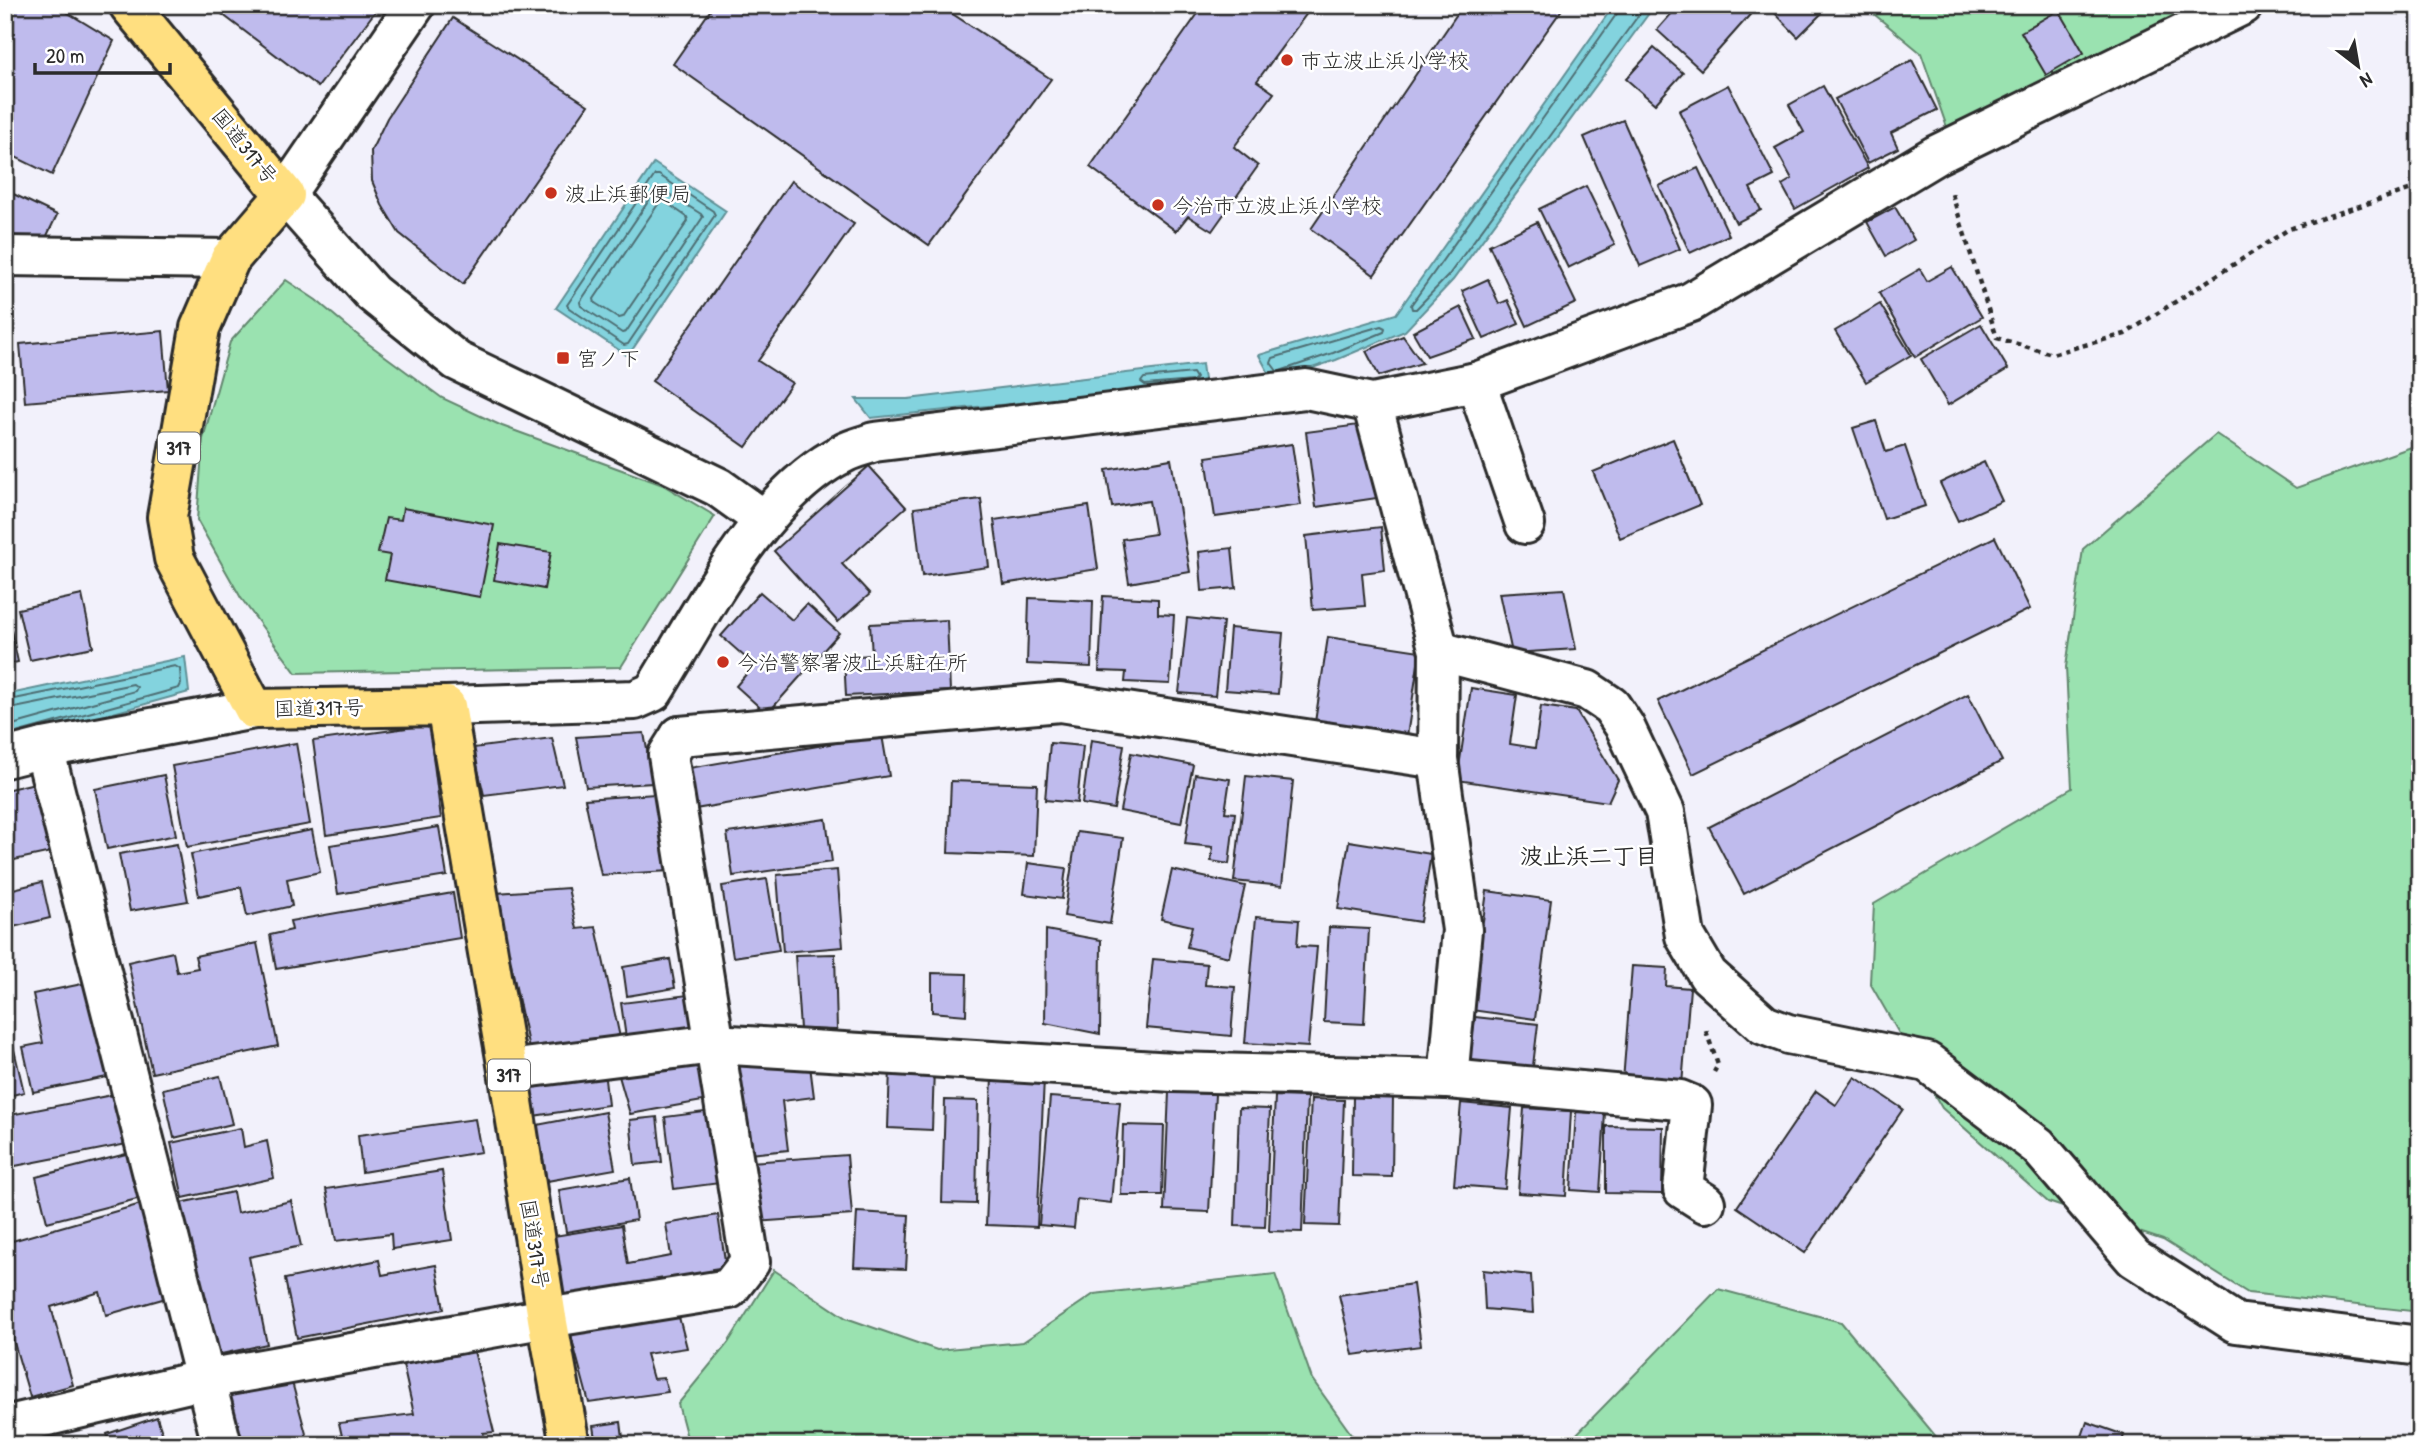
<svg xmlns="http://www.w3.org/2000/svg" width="2425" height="1450" font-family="'Patrick Hand','Klee One',sans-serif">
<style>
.green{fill:#9ae2b0;stroke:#62866e;stroke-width:2}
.water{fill:#83d3de;stroke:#609096;stroke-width:2}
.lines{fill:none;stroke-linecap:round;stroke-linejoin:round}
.shore{stroke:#4e6e73;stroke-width:2}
.building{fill:#bfbbed;stroke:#2b2b2b;stroke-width:2}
.minor-casing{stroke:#2b2b2b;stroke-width:44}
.tertiary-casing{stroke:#2b2b2b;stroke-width:44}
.trunk-casing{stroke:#2b2b2b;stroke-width:44}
.path{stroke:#2b2b2b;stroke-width:4.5;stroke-dasharray:5 5;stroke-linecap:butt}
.minor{stroke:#fff;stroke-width:38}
.tertiary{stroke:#fff;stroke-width:38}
.trunk{stroke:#ffdf80;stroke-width:38}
.poi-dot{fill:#c8321e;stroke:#fff;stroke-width:2.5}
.labels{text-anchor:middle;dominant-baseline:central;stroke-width:5;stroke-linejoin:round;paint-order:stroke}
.shield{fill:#fff;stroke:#6b6b6b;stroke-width:2}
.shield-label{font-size:19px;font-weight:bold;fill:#2b2b2b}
.poi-label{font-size:21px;fill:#2b2b2b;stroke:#fff;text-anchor:start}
.street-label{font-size:21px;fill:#2b2b2b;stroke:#fff}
.neighbourhood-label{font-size:23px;font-weight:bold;fill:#2b2b2b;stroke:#fff}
</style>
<rect width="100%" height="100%" fill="#f2f1fb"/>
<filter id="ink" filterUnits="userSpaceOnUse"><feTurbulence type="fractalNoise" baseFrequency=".0143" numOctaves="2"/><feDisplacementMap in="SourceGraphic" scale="14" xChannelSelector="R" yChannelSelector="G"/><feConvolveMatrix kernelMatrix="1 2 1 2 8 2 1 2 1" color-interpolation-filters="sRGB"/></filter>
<g filter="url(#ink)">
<g class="green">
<polygon points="1863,5 2212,5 1949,133 1921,53"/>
<polygon points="286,280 316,300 366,342 442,398 502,426 663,485 715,516 621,667 296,673 241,598 197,520 203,439 230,342"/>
<polygon points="2216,434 2296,488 2420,444 2420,1312 2248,1293 2163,1240 2048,1202 1942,1108 1870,983 1874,904 2072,788 2066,667 2083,549"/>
<polygon points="774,1270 846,1318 937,1350 1023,1342 1094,1294 1275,1274 1312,1379 1359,1445 689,1445 678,1404 728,1343"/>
<polygon points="1718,1289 1841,1322 1943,1445 1559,1445 1571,1440"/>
</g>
<g class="water">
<polygon points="1614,5 1655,5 1453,280 1405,331 1336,360 1273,381 1259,355 1396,314"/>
<polygon points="654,163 726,211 628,356 556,308"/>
<polygon points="1202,364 1205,387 965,408 871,418 856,399 908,399"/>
<polygon points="185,657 189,692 5,743 5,695"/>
</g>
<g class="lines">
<g class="shore">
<polyline points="1619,5 1618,12 1411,305 1412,309 1416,309 1448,276 1646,5"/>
<polygon points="655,175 659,175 713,211 715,215 628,344 624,345 569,308 567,305"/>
<polygon points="658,187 701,214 703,217 626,332 622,333 581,306 580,302"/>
<polygon points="664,201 687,217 688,221 623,317 619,318 595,303 594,299 659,203"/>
<polyline points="1277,371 1271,363 1273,358 1381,326 1385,328 1384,332 1333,353 1280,371"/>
<polygon points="1193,373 1196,378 1193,381 1145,385 1141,382 1144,378"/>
<polyline points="5,701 175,666 180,669 181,684 179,688 5,736"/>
<polyline points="5,710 133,684 137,687 135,691 5,727"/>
</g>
</g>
<g class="building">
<polygon points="14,5 55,5 114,41 52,175 5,152 5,20"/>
<polygon points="210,5 380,5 318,87"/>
<polygon points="714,5 939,5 1051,79 929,245 673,64"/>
<polygon points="1204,5 1313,5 1257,81 1274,93 1234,147 1258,166 1212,231 1188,216 1176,231 1090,167"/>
<polygon points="1463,5 1565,5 1374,275 1311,229"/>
<polygon points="1679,5 1750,5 1755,9 1701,70 1657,30"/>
<polygon points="1767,5 1830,5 1798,37"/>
<polygon points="2059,10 2084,53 2046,75 2021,32"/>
<polygon points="453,18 588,105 463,284 399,233 382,205 372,181 371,151 387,118"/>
<polygon points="1654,48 1683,73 1655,104 1626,79"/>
<polygon points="1912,60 1937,110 1891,133 1898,148 1868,163 1835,99"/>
<polygon points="1728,85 1774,176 1750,188 1761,210 1736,223 1679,111"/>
<polygon points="1823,86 1868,168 1795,209 1782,185 1792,179 1775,148 1804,132 1789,105"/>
<polygon points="1623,120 1680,249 1640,266 1584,137"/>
<polygon points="1698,168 1729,235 1690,253 1659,186"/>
<polygon points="791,181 854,224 758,361 792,383 746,447 652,381"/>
<polygon points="1586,186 1615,245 1568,268 1539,209"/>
<polygon points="5,190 57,215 42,246 5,243"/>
<polygon points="1895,207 1914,240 1886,256 1867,222"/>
<polygon points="1537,222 1576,303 1527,326 1489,245"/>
<polygon points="1952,267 1982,317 1915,357 1879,293 1920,269 1927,281"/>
<polygon points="1488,279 1499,304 1508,300 1519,324 1484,339 1462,291"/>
<polygon points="1880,304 1911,355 1866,382 1835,331"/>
<polygon points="1461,307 1476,339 1427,356 1413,332"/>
<polygon points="1981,324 2008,369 1948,405 1921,359"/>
<polygon points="163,331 168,390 25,402 20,344"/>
<polygon points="1403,336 1422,363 1379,376 1366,351"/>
<polygon points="1876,421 1886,452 1905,446 1925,506 1884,519 1853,428"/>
<polygon points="1366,424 1377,498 1316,507 1306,432"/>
<polygon points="1673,439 1700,505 1620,538 1593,472"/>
<polygon points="1292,444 1301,505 1215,517 1206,457"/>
<polygon points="1171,459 1190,572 1129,583 1122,539 1155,534 1149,501 1112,507 1106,470"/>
<polygon points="1984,462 2002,501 1958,521 1940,483"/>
<polygon points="869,466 906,507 842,564 870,594 838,622 774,551"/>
<polygon points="981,499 989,567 922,576 914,508"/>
<polygon points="1089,506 1098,569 1003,584 994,520"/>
<polygon points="403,508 494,525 480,597 385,580 390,555 378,553 386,518 401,520"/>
<polygon points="1381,527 1385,570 1362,573 1365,606 1313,610 1306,536"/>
<polygon points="1995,537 2030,609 1693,774 1658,701"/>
<polygon points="500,544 551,552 544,589 494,580"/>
<polygon points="1232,548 1236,588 1202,591 1199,552"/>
<polygon points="1564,589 1576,649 1512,653 1499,593"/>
<polygon points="760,592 792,620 807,604 839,633 767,714 736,686 754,665 721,636"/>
<polygon points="82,595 93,647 30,660 18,609"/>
<polygon points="1103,596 1158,599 1158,614 1174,615 1170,684 1125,682 1126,672 1099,671"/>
<polygon points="1029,598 1093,601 1091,667 1027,664"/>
<polygon points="6,606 18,662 5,665 5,606"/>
<polygon points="1187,618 1223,622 1215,696 1179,693"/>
<polygon points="947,620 950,691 846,696 844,657 872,655 870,624"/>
<polygon points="1230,628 1283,633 1278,694 1225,690"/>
<polygon points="1328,637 1420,651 1407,736 1315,722"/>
<polygon points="1471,688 1517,695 1510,744 1535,748 1541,706 1576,711 1618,780 1608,802 1457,780"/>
<polygon points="1968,694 2002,761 1744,894 1709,827"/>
<polygon points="429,725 441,818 326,835 313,741"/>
<polygon points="644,733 653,783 586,787 576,737"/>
<polygon points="882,735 889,776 695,809 689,768"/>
<polygon points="552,738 563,785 484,795 473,748"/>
<polygon points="1091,740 1124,745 1114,809 1082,804"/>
<polygon points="296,743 310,824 187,847 172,766"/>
<polygon points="1050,743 1083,746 1077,803 1045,800"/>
<polygon points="1131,753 1193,765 1181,823 1120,811"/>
<polygon points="1195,774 1230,779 1225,812 1235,813 1229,864 1211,861 1213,847 1185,844"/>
<polygon points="164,775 176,835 107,849 95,789"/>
<polygon points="1246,776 1293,781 1282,886 1234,881"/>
<polygon points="951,781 1037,784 1034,856 948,853"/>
<polygon points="35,783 51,852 5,862 5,790"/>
<polygon points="655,794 670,871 601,875 585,799"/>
<polygon points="826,819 832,862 733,876 727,833"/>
<polygon points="439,827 447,876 338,894 330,845"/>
<polygon points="312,830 320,872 287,879 292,906 247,916 241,887 199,896 191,854"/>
<polygon points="1077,832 1123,838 1110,924 1064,916"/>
<polygon points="1349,841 1431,854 1420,922 1338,909"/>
<polygon points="177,844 188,901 130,911 119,854"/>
<polygon points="1028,863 1066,868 1062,899 1024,894"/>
<polygon points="837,870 843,947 783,952 777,875"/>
<polygon points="1172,870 1245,886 1229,957 1187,947 1192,926 1161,919"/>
<polygon points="767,879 779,950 733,957 722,886"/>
<polygon points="42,882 50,918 5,929 5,891"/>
<polygon points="568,888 577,929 596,927 621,1042 529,1049 496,893"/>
<polygon points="1487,891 1551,900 1535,1019 1471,1010"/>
<polygon points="453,893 460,938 276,969 270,935 292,930 290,921"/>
<polygon points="1256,917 1299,920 1297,946 1317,947 1308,1047 1245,1043"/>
<polygon points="1329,927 1369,929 1364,1024 1324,1022"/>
<polygon points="1046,930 1101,940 1100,1034 1045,1023"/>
<polygon points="257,943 278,1046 152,1073 128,962 173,952 177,972 198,968 195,956"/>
<polygon points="835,954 837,1030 800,1029 795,955"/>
<polygon points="670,959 675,988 627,996 623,967"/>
<polygon points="1153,959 1207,964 1205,985 1235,987 1231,1036 1146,1028"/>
<polygon points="1632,966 1667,968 1666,986 1690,988 1682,1085 1623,1081"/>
<polygon points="932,973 967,974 966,1015 932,1012"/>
<polygon points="87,983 107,1077 33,1092 23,1047 43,1043 33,994"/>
<polygon points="688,995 693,1037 627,1045 621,1003"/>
<polygon points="1475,1017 1538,1024 1532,1074 1469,1066"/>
<polygon points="12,1041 24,1092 5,1097 5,1043"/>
<polygon points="809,1058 814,1097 782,1101 788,1150 739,1155 729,1067"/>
<polygon points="700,1059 708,1100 630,1114 617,1069"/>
<polygon points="890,1067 934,1068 932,1130 888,1128"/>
<polygon points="604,1071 608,1105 533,1116 529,1081"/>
<polygon points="220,1076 232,1124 174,1138 163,1089"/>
<polygon points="992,1077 1044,1079 1037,1227 986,1225"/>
<polygon points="1855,1077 1903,1109 1805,1253 1737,1207 1816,1091 1836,1105"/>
<polygon points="1169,1092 1215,1094 1209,1212 1164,1210"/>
<polygon points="117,1094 127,1144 5,1168 5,1116"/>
<polygon points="1275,1096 1307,1097 1302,1232 1269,1231"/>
<polygon points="1353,1096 1393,1096 1392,1177 1352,1176"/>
<polygon points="1050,1097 1120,1102 1111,1203 1077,1199 1074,1228 1039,1225"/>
<polygon points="1311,1099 1344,1100 1339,1226 1305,1225"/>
<polygon points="945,1100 978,1101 976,1204 942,1203"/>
<polygon points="1461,1103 1512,1108 1505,1189 1454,1185"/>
<polygon points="1239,1108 1270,1109 1265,1227 1235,1226"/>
<polygon points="1524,1108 1571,1111 1566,1196 1518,1193"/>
<polygon points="712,1111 720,1183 674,1189 665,1117"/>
<polygon points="605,1112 615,1169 547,1181 537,1125"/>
<polygon points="1576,1112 1605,1113 1600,1192 1571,1190"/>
<polygon points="657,1117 662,1162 635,1165 630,1120"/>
<polygon points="475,1119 481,1152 362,1172 358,1135"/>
<polygon points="1123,1125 1164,1126 1162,1195 1121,1195"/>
<polygon points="1606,1126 1663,1127 1662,1194 1606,1193"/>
<polygon points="241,1128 244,1147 267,1141 274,1178 183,1198 171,1143"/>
<polygon points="130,1153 141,1198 47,1222 36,1177"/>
<polygon points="847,1155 852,1215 755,1222 750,1162"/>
<polygon points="442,1171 452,1240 392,1249 391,1234 336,1241 326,1189"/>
<polygon points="630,1178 636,1220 566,1232 559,1190"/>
<polygon points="233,1192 237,1213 291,1201 301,1246 249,1257 267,1344 212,1356 180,1203"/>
<polygon points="148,1202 160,1245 151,1248 166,1298 106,1315 100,1292 51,1307 73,1385 30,1397 5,1312 5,1284 11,1283 5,1262 5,1243"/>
<polygon points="857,1212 909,1215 906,1269 854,1267"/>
<polygon points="718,1215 726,1267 712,1269 714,1281 565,1305 554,1236 622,1225 628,1264 671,1256 666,1224"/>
<polygon points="379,1260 382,1275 436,1265 444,1309 297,1338 285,1279"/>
<polygon points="1483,1270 1531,1275 1533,1313 1485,1309"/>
<polygon points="1413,1284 1421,1346 1353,1355 1339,1295"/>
<polygon points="679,1317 687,1348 646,1354 653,1379 664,1378 668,1392 589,1403 570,1332"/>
<polygon points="473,1347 494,1432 483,1433 486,1445 344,1445 339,1423 414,1414 401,1356"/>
<polygon points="289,1371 309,1445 233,1445 216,1382"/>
<polygon points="157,1417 166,1445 110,1445 107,1434"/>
<polygon points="621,1422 624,1445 596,1445 593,1426"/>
<polygon points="2087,1422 2124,1435 2121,1445 2079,1445"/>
</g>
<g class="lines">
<g class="minor-casing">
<g id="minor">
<polyline points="5,256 230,259"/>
<polyline points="1476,382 1525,524"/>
<polyline points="1372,403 1439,651 1438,759 1462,930 1448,1079"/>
<polyline points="1439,651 1587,690 1611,706 1625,727 1665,812 1685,936 1708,975 1764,1025 1788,1034 1927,1062 2038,1146 2134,1258 2236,1323 2420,1346"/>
<path d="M446,706L635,700L653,692C701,615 760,494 844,453C853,448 864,446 874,442L1306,389L1372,403L1476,382L1691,302L1936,155L2243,5"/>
<polyline points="680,736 1060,702 1438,759"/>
<polyline points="44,748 222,1445"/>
<polyline points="5,758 44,748 254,709"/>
<polyline points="508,1070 714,1044 1173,1072 1448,1079 1680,1100 1692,1105 1683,1189 1705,1203"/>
<polyline points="5,1426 206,1379 547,1318 729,1289 750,1262 668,755 680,736"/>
</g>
</g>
<g class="tertiary-casing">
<polyline id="tertiary" points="415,5 285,195 372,293 457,361 718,487 764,520"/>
</g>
<g class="trunk-casing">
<polyline id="trunk" points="129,5 285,195 230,259 200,328 167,517 174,558 254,709 446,706 508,1070 547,1318 570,1445"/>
</g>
<g class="path">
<polyline points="1952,194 1997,338 2052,354 2125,334 2289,229 2415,188"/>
<polyline points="1706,1031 1718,1065 1714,1072"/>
</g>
<use href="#minor" class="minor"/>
<use href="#tertiary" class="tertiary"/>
<use href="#trunk" class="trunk"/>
</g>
</g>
<g class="poi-dot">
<circle cx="1287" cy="60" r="7"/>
<circle cx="551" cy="193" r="7"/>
<circle cx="1158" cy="205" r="7"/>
<rect x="556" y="351" width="14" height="14" rx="3.5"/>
<circle cx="723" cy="662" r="7"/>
</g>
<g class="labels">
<g class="shield">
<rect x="158" y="432.5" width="42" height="31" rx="5"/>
<rect x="488" y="1059.5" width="42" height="31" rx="5"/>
</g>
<g class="shield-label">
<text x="179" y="448">317</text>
<text x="509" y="1075">317</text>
</g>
<g class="poi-label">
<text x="1301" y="60">市立波止浜小学校</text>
<text x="565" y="193">波止浜郵便局</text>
<text x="1172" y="205">今治市立波止浜小学校</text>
<text x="577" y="358">宮ノ下</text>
<text x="737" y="662">今治警察署波止浜駐在所</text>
</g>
<g class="street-label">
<text transform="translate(245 146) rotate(51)">国道317号</text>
<text transform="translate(319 708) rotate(-1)">国道317号</text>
<text transform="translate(535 1244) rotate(81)">国道317号</text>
</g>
<g class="neighbourhood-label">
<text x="1589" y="855">波止浜二丁目</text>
</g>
</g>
<rect width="2425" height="1450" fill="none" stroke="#fff" stroke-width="28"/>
<rect x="14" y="14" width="2397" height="1422" fill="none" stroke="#2b2b2b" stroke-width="2.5" filter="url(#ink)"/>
<g transform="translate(2358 66) rotate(149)" stroke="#ffffff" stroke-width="5" paint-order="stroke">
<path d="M0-5L12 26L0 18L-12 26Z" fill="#2b2b2b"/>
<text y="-10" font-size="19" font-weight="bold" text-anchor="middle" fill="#2b2b2b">N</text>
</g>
<path d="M35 63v10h135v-10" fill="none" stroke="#2b2b2b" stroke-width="3.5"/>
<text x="46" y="63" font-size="21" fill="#2b2b2b" stroke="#ffffff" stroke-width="5" paint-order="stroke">20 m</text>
</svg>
